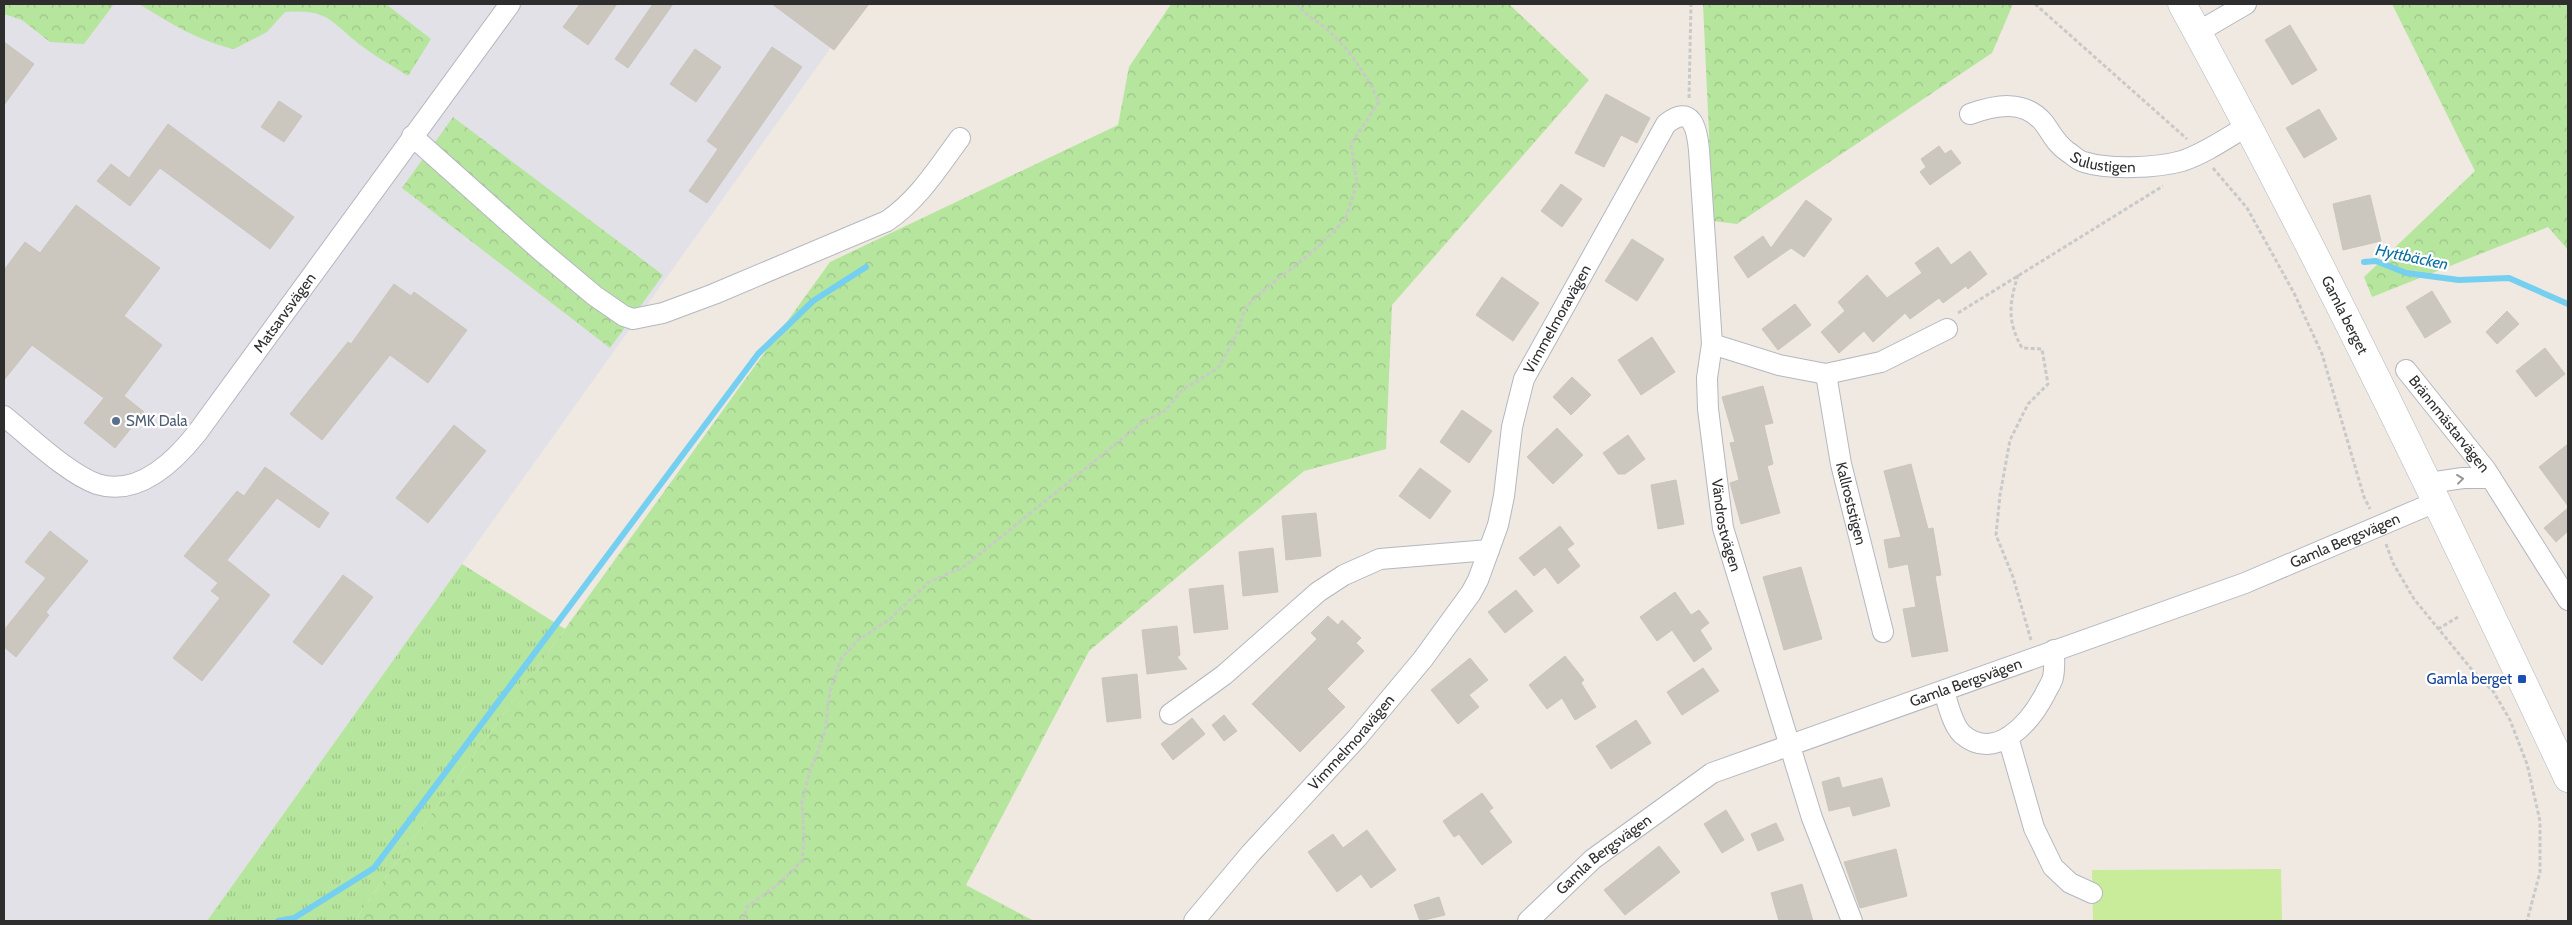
<svg xmlns="http://www.w3.org/2000/svg" width="2572" height="925" font-family="Cabin,sans-serif">
<style>
.industrial{fill:#e3e1e8}
.grass{fill:url(#grass-tufts)}
.forest{fill:url(#forest-crowns)}
.pitch{fill:#c9ec9a}
.lines{fill:none;stroke-linecap:round;stroke-linejoin:round}
.stream{stroke:#75cff0;stroke-width:6}
.building{fill:#cbc7bf;stroke:#cbc5ba}
.minor-casing{stroke:#b4b7c1;stroke-width:22}
.secondary-casing{stroke:#b4b7c1;stroke-width:29}
.path{stroke:#c9c9c9;stroke-width:3;stroke-dasharray:4 2.5;stroke-linecap:butt}
.minor{stroke:#fff;stroke-width:20}
.secondary{stroke:#fff;stroke-width:28}
.oneway{stroke:#969696}
.service-dot{fill:#5c6f8a;stroke:#fff;stroke-width:2}
.transit-dot{fill:#1a4fb4;stroke:#fff;stroke-width:2}
.labels{text-anchor:middle;dominant-baseline:central;stroke-width:4.5;stroke-linejoin:round;paint-order:stroke}
.street-label{font-size:15px;fill:#2e2e2e;stroke:#fff}
.service-label{font-size:15px;fill:#4e5e75;stroke:#fff;text-anchor:start}
.transit-label{font-size:15px;fill:#164399;stroke:#fff;text-anchor:end}
.water-label{font-size:16px;font-style:italic;fill:#0d6fa3;stroke:#fff}
</style>
<defs>
<pattern id="grass-tufts" width="24" height="20" patternUnits="userSpaceOnUse" patternTransform="scale(1.25)"><rect width="24" height="20" fill="#b6e59e"/><path d="M3 7l-1-3M5 7V3M7 7l1-3M15 17l-1-3M17 17v-4M19 17l1-3" fill="none" stroke="#9dc588"/></pattern>
<pattern id="forest-crowns" width="20" height="18" patternUnits="userSpaceOnUse" patternTransform="scale(1.25)"><rect width="20" height="18" fill="#b6e59e"/><path d="M2 6a3 3 0 1 1 6 0M12 15a3 3 0 1 1 6 0" fill="none" stroke="#9dc588"/></pattern>
</defs>
<rect width="100%" height="100%" fill="#efe9e1"/>
<polygon class="industrial" points="4,4 862,4 207,921 4,921"/>
<polygon class="grass" points="462,564 565,629 354,921 207,921"/>
<g class="forest">
<polygon points="4,4 114,4 84,44 50,42 22,20 4,14"/>
<path d="M139,4H386L431,39L408,76C392,65 374,56 359,44C329,20 328,9 285,12L267,32L234,49C198,41 170,23 139,4Z"/>
<polygon points="1171,4 1509,4 1589,80 1392,305 1386,449 1304,471 1089,651 966,885 1034,921 354,921 830,262 1118,125 1129,67"/>
<polygon points="1703,4 2013,4 1992,53 1737,224 1713,221"/>
<polygon points="2392,4 2568,4 2568,250 2548,227 2372,297 2364,277 2475,171"/>
<polygon points="453,117 663,275 610,348 402,188"/>
</g>
<polygon class="pitch" points="2281,869 2282,921 2093,921 2092,870"/>
<g class="lines">
<g class="stream">
<polyline points="2364,262 2376,261 2406,273 2459,280 2509,278 2568,304"/>
<polyline points="278,921 294,918 374,868 758,354 813,301 866,267"/>
</g>
</g>
<g class="building">
<polygon points="580,4 617,4 588,45 563,27"/>
<polygon points="653,4 673,4 628,68 615,59"/>
<polygon points="772,4 869,4 834,50"/>
<polygon points="2290,25 2317,70 2292,85 2265,40"/>
<polygon points="4,42 34,64 4,105"/>
<polygon points="772,47 802,67 707,203 689,191 718,149 707,141"/>
<polygon points="695,49 721,67 696,102 670,84"/>
<polygon points="1606,94 1650,118 1637,143 1621,135 1604,167 1575,153"/>
<polygon points="279,101 302,116 284,142 261,127"/>
<polygon points="2319,109 2337,139 2304,158 2286,128"/>
<polygon points="168,124 294,217 270,249 160,168 130,206 97,181 111,164 129,178"/>
<polygon points="1939,146 1945,154 1951,150 1961,163 1930,185 1920,172 1926,167 1921,159"/>
<polygon points="1561,184 1582,199 1562,227 1541,211"/>
<polygon points="2370,195 2381,241 2343,250 2333,204"/>
<polygon points="1806,200 1832,219 1804,257 1791,248 1748,278 1734,257 1763,236 1771,248"/>
<polygon points="76,205 160,268 124,316 162,345 124,396 144,412 115,448 84,423 104,398 32,345 4,380 4,270 25,242 40,253"/>
<polygon points="1632,239 1664,259 1637,301 1605,281"/>
<polygon points="1938,247 1951,265 1970,251 1987,274 1968,289 1966,286 1943,303 1939,298 1910,319 1905,313 1873,342 1864,331 1839,353 1821,332 1845,311 1838,302 1867,275 1887,298 1922,273 1915,263"/>
<polygon points="1502,277 1539,303 1513,341 1476,315"/>
<polygon points="394,284 411,296 414,292 467,330 428,383 390,355 322,440 290,414 348,342 351,344"/>
<polygon points="2432,291 2451,322 2425,338 2406,307"/>
<polygon points="1795,304 1811,325 1778,350 1762,329"/>
<polygon points="2507,311 2519,324 2497,344 2486,332"/>
<polygon points="1652,337 1675,372 1641,395 1618,360"/>
<polygon points="2545,348 2565,374 2536,397 2516,371"/>
<polygon points="1572,377 1591,395 1571,415 1553,397"/>
<polygon points="1763,386 1773,423 1764,425 1773,464 1767,466 1780,513 1741,524 1730,483 1739,480 1730,443 1735,442 1722,397"/>
<polygon points="1462,410 1492,431 1469,463 1440,442"/>
<polygon points="454,425 486,451 428,523 396,498"/>
<polygon points="1557,428 1583,455 1553,484 1527,457"/>
<polygon points="1628,435 1645,459 1625,474 1618,474 1603,453"/>
<polygon points="2568,444 2568,506 2539,467"/>
<polygon points="1911,464 1928,529 1933,528 1941,575 1935,576 1948,651 1912,657 1903,609 1916,607 1908,564 1889,568 1884,540 1901,537 1884,471"/>
<polygon points="265,467 329,513 319,528 277,498 227,560 270,595 202,681 173,658 220,598 211,591 218,583 184,556 237,491 244,496"/>
<polygon points="1420,468 1451,491 1430,519 1399,496"/>
<polygon points="1676,480 1684,524 1658,529 1651,485"/>
<polygon points="2568,508 2568,531 2556,542 2544,528"/>
<polygon points="1316,513 1321,556 1286,560 1282,516"/>
<polygon points="1560,526 1574,544 1567,549 1580,566 1558,584 1545,567 1534,576 1519,558"/>
<polygon points="50,531 88,561 46,612 49,615 16,657 4,647 4,630 46,578 25,562"/>
<polygon points="1273,548 1278,592 1243,596 1239,552"/>
<polygon points="1801,567 1822,639 1784,650 1763,577"/>
<polygon points="343,575 373,597 322,665 293,642"/>
<polygon points="1223,585 1228,629 1194,633 1189,589"/>
<polygon points="1516,590 1533,611 1505,633 1488,612"/>
<polygon points="1675,592 1691,615 1699,610 1709,623 1700,630 1712,649 1694,662 1672,630 1657,641 1640,617"/>
<polygon points="1328,616 1338,625 1342,620 1361,638 1356,643 1364,651 1327,689 1345,707 1300,752 1252,704 1317,639 1311,633"/>
<polygon points="1177,626 1180,655 1177,657 1187,669 1147,674 1142,630"/>
<polygon points="1565,656 1584,680 1581,683 1596,707 1575,720 1562,698 1547,709 1529,685"/>
<polygon points="1470,658 1488,680 1469,695 1479,707 1458,724 1431,690"/>
<polygon points="1703,668 1719,691 1682,715 1667,692"/>
<polygon points="1137,674 1141,718 1107,722 1102,678"/>
<polygon points="1224,715 1237,731 1224,741 1212,725"/>
<polygon points="1192,718 1205,734 1173,760 1161,744"/>
<polygon points="1636,720 1651,743 1611,769 1596,746"/>
<polygon points="1839,777 1842,788 1882,778 1890,806 1853,816 1850,806 1829,811 1822,782"/>
<polygon points="1482,793 1493,808 1489,811 1512,842 1482,865 1459,834 1454,837 1443,821"/>
<polygon points="1726,810 1744,840 1722,853 1704,824"/>
<polygon points="1776,823 1784,840 1758,851 1751,834"/>
<polygon points="1367,830 1396,870 1371,888 1361,874 1337,892 1308,852 1333,834 1343,848"/>
<polygon points="1659,846 1680,872 1625,915 1604,890"/>
<polygon points="1896,849 1907,896 1860,908 1844,862"/>
<polygon points="1802,884 1813,921 1779,921 1771,893"/>
<polygon points="1439,897 1445,915 1420,921 1414,905"/>
</g>
<g class="lines">
<g class="minor-casing">
<g id="minor">
<polyline points="2198,32 2246,4"/>
<path id="s1" d="M1970,114C1996,105 2024,99 2044,123C2052,134 2056,144 2068,152C2073,155 2078,161 2084,162C2109,170 2157,168 2182,161C2206,153 2228,137 2249,125"/>
<path d="M412,136L540,250L595,296L624,316L633,319L663,313L714,294L887,221C918,200 938,168 960,138"/>
<polyline points="1712,344 1779,365 1826,374 1881,362 1947,329"/>
<path id="s2" d="M2406,370L2486,470L2568,600"/>
<path id="s3" d="M1826,374L1841,464L1883,632"/>
<path id="s4" d="M4,416C29,436 68,474 97,484C138,497 174,462 197,433L510,4"/>
<polyline points="2429,483 2463,478 2491,478"/>
<path d="M1944,691C1948,704 1952,724 1962,734C1995,763 2030,723 2045,694C2047,689 2052,683 2053,677C2055,669 2054,658 2054,650"/>
<polyline points="1170,714 1224,675 1318,592 1344,575 1380,559 1489,550"/>
<polyline points="2008,737 2034,828 2053,867 2070,883 2092,893"/>
<path id="s5" d="M1194,921L1251,853L1357,738L1423,659L1471,593L1478,580L1498,525L1504,496L1512,427L1524,379L1666,124C1692,103 1697,129 1699,150L1712,344L1707,378L1708,409L1723,528L1812,818L1852,921"/>
<path id="s6" d="M1528,921L1593,859L1712,773L2245,583L2438,501"/>
</g>
</g>
<g class="secondary-casing">
<g id="secondary">
<path id="s7" d="M2182,4C2321,257 2445,517 2568,778"/>
</g>
</g>
<g class="path">
<polyline points="2035,4 2187,139"/>
<polyline points="1689,98 1691,4"/>
<polyline points="2213,168 2247,208 2294,293 2322,354 2364,497 2370,509"/>
<path d="M2018,275C2009,304 2007,321 2022,348L2042,349L2048,384L2028,404L2010,440L2000,495L1996,535L2013,577L2031,640"/>
<polyline points="1958,313 2163,186"/>
<polyline points="2386,544 2393,563 2414,599 2473,671 2493,691 2510,720 2527,764 2540,821 2540,872 2527,921"/>
<polyline points="2438,629 2458,617"/>
<path d="M743,921L747,907L781,882L802,860L804,840L802,801L810,771L825,732L830,691L841,659L858,640L890,619L929,582L965,566L1144,421L1165,411L1182,390L1218,368L1234,340L1246,307L1265,289L1310,254L1345,220L1357,183L1351,144L1379,102C1367,75 1351,52 1330,32C1319,21 1306,17 1297,4"/>
</g>
<use href="#minor" class="minor"/>
<use href="#secondary" class="secondary"/>
</g>
<defs><path id="oneway-chevron" d="M-2-3.5L2.5 0L-2 3.5" fill="none" stroke-width="1.6" stroke-linecap="round" stroke-linejoin="round" transform="scale(1.25)"/></defs>
<use class="oneway" href="#oneway-chevron" transform="translate(2460 479) rotate(-7)"/>
<circle class="service-dot" cx="116" cy="421" r="5"/>
<rect class="transit-dot" x="2517" y="674" width="10" height="10" rx="2.5"/>
<g class="labels">
<g class="street-label">
<text stroke="none"><textPath href="#s1" startOffset="156">Sulustigen</textPath></text>
<text stroke="none"><textPath href="#s4" startOffset="384">Matsarvsvägen</textPath></text>
<text stroke="none"><textPath href="#s7" startOffset="351">Gamla berget</textPath></text>
<text stroke="none"><textPath href="#s5" startOffset="720">Vimmelmoravägen</textPath></text>
<text stroke="none"><textPath href="#s2" startOffset="69">Brännmästarvägen</textPath></text>
<text stroke="none"><textPath href="#s3" startOffset="132">Kallroststigen</textPath></text>
<text stroke="none"><textPath href="#s5" startOffset="1380">Vändrostvägen</textPath></text>
<text stroke="none"><textPath href="#s6" startOffset="911">Gamla Bergsvägen</textPath></text>
<text stroke="none"><textPath href="#s6" startOffset="506">Gamla Bergsvägen</textPath></text>
<text stroke="none"><textPath href="#s5" startOffset="238">Vimmelmoravägen</textPath></text>
<text stroke="none"><textPath href="#s6" startOffset="101">Gamla Bergsvägen</textPath></text>
</g>
<g class="service-label">
<text x="126" y="421">SMK Dala</text>
</g>
<g class="transit-label">
<text x="2512" y="679">Gamla berget</text>
</g>
<g class="water-label">
<text transform="translate(2412 257) rotate(12)">Hyttbäcken</text>
</g>
</g>
<rect width="2572" height="925" fill="none" stroke="#2e2e2e" stroke-width="10"/>
</svg>
